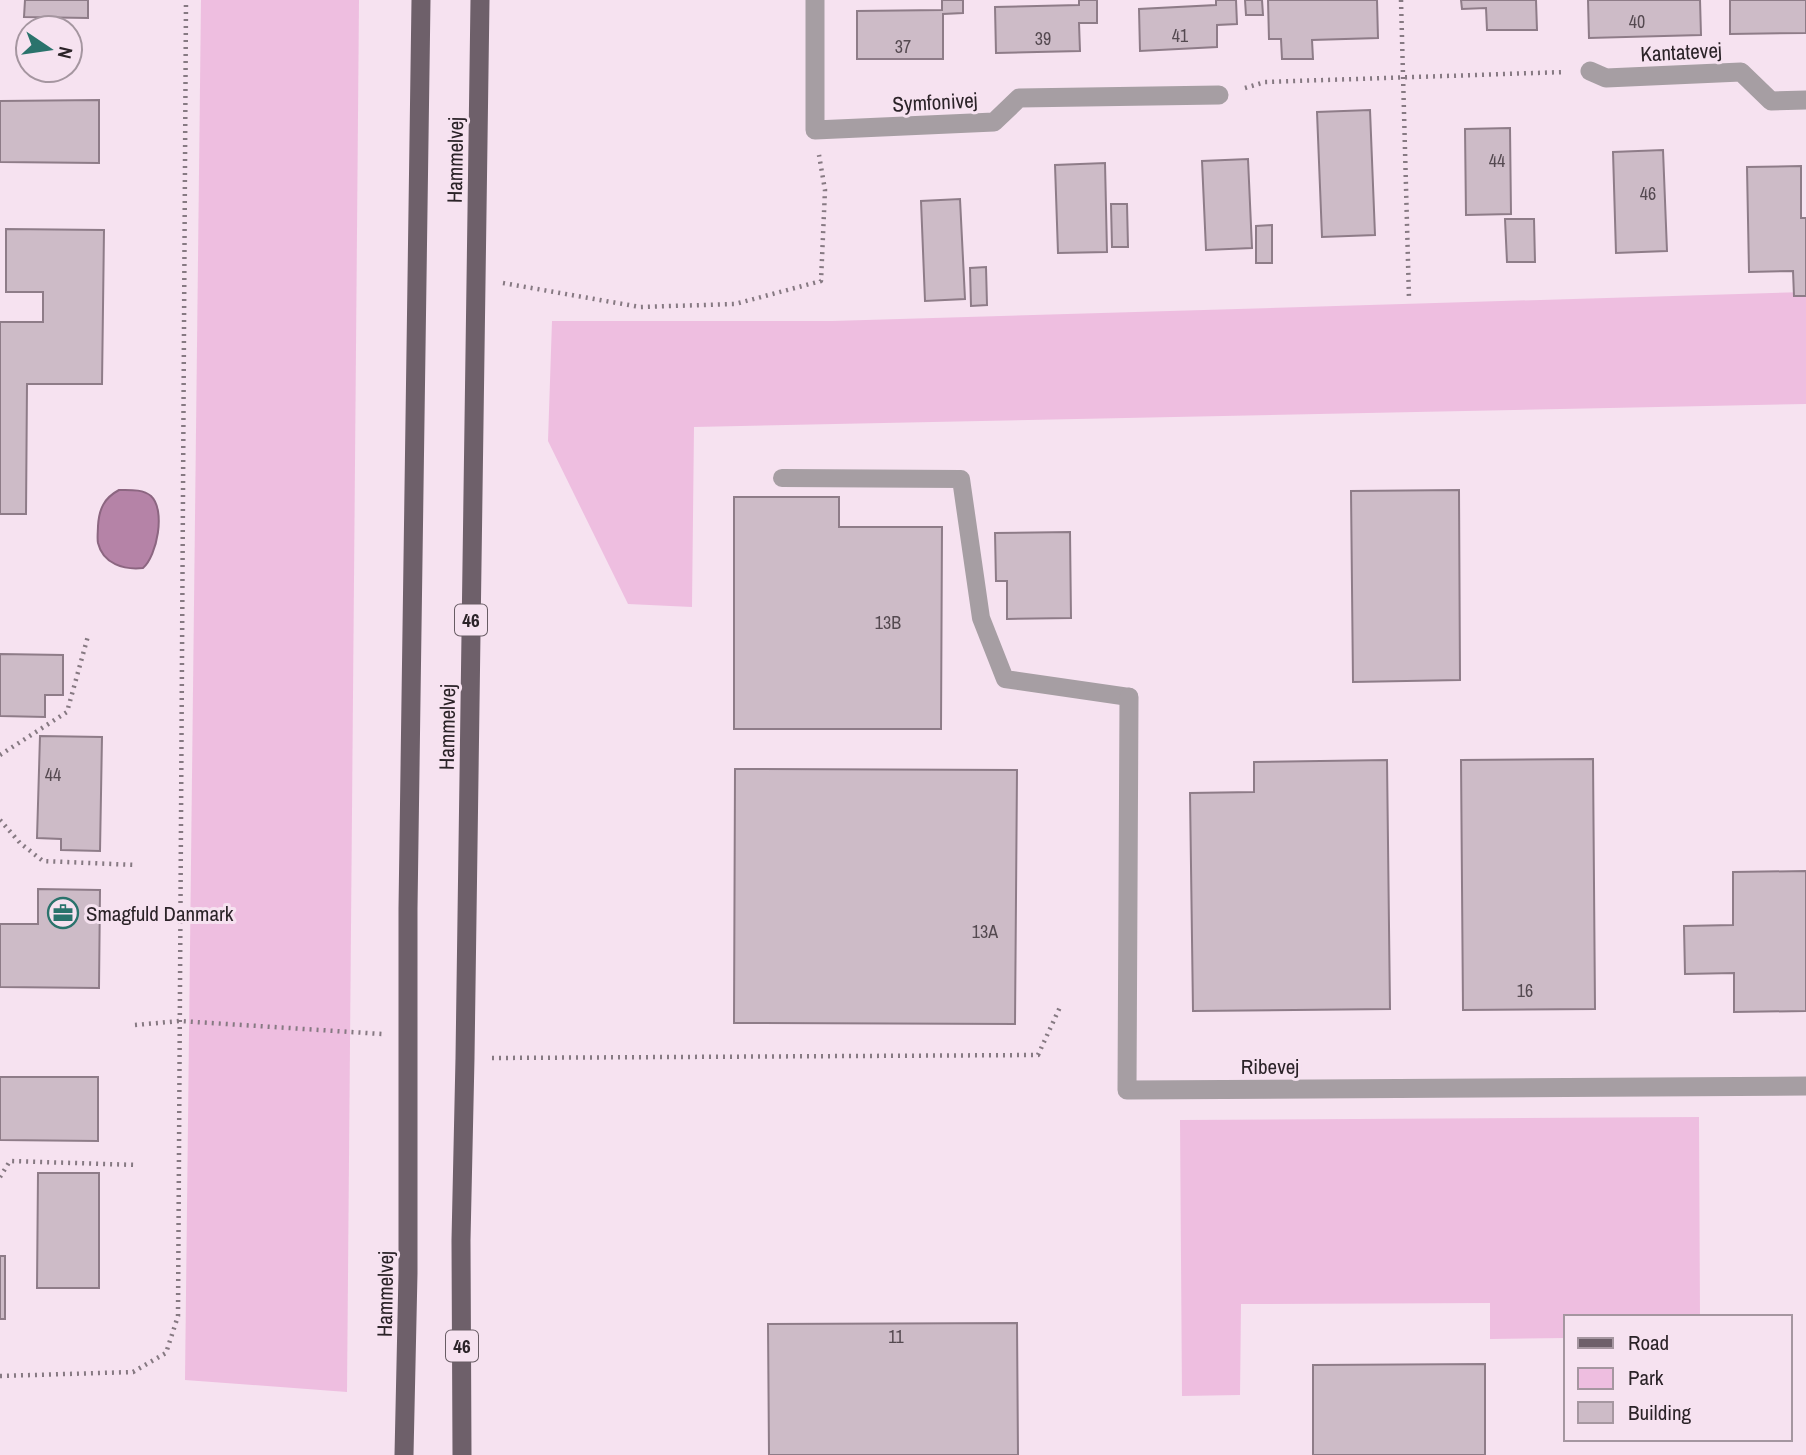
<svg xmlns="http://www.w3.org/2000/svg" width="1806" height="1455" font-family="'Archivo Narrow',sans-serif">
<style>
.green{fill:#eebee0}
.water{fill:#b583a7;stroke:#8c6681;stroke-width:2}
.building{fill:#cdbbc7;stroke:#8e7c88;stroke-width:2}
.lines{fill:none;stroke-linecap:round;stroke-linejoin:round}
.path{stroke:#867982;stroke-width:4.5;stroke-dasharray:2 5;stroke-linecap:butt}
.service{stroke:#a69ea3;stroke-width:18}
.minor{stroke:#a69ea3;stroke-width:19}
.primary{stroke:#6e606a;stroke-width:19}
.labels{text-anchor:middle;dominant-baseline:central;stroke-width:6;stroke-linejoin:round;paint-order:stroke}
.number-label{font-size:18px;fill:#544950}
.shield{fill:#f6e2f0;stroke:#685c64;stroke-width:2}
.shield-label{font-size:19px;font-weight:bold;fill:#2b2328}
.street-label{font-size:21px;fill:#2b2328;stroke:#f6e2f0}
.poi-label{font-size:21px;fill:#2b2328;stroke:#f6e2f0;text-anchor:start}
</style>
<rect width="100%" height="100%" fill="#f6e2f0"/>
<g class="green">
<polygon points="201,0 359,0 347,1392 185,1380"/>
<polygon points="1806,292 1806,404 694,427 692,607 628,604 548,441 552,321 832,321"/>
<polygon points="1699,1117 1700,1317 1566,1317 1566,1338 1490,1339 1490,1303 1241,1304 1240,1395 1182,1396 1180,1120"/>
</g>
<path class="water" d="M119,490C130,490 143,489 151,496C166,510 157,556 143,568C124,570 103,564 98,543C97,538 98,531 98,526C99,509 104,498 119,490Z"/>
<g class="building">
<polygon points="25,0 88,0 88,18 24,17"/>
<polygon points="942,0 963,0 963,13 943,14 943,59 857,59 857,11 942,10"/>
<polygon points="1079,0 1097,0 1097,23 1079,23 1080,51 996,53 995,7 1079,5"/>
<polygon points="1216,0 1236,0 1237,24 1217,25 1217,47 1140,51 1139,9 1216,5"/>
<polygon points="1245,0 1262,0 1263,15 1246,15"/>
<polygon points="1268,0 1377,0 1378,38 1312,40 1313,59 1282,59 1281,39 1269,39"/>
<polygon points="1461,0 1536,0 1537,30 1487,30 1486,8 1462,9"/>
<polygon points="1588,0 1700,0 1701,35 1589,38"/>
<polygon points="1730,0 1806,0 1806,33 1730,34"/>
<polygon points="99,100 99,163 0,162 0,101"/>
<polygon points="1370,110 1375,235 1322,237 1317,112"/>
<polygon points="1510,128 1511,214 1466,215 1465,129"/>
<polygon points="1663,150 1667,251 1616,253 1613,152"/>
<polygon points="1248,159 1252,248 1206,250 1202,161"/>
<polygon points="1105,163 1107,252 1058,253 1055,165"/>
<polygon points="1801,166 1801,218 1806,218 1806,296 1794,296 1793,271 1749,272 1747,167"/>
<polygon points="960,199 965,299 925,301 921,201"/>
<polygon points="1111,204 1127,204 1128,247 1112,247"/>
<polygon points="1505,219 1534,219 1535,262 1507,262"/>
<polygon points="1272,225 1272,263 1256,263 1256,226"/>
<polygon points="6,229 104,230 102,384 27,384 26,514 0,514 0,322 43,322 43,292 6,292"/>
<polygon points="986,267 987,305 971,306 970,268"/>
<polygon points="1459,490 1460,680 1353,682 1351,491"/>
<polygon points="734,497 839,497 839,527 942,527 941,729 734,729"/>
<polygon points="1070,532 1071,618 1007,619 1007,581 996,581 995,533"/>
<polygon points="0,654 63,655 63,695 45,695 45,717 0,716"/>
<polygon points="40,736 102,737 100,851 61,850 61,839 37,838"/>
<polygon points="1593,759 1595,1009 1463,1010 1461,760"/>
<polygon points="1387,760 1390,1009 1193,1011 1190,793 1254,792 1254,762"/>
<polygon points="735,769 1017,770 1015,1024 734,1023"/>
<polygon points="1806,871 1806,1011 1734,1012 1734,973 1685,974 1684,926 1733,925 1733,872"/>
<polygon points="38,889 100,890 99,988 0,987 0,924 38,924"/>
<polygon points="0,1077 98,1077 98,1141 0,1140"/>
<polygon points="38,1173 99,1173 99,1288 37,1288"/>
<rect x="0" y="1256" width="5" height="63"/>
<polygon points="1017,1323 1018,1455 769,1455 768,1324"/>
<polygon points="1485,1364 1485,1455 1313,1455 1313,1365"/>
</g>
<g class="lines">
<g class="path">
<polyline points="1401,0 1409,299"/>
<polyline points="1245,88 1265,82 1565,72"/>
<polyline points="503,283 640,307 735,304 821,281 825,190 819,155"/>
<polyline points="0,755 67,712 88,636"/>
<polyline points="0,820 20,843 43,861 136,865"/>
<polyline points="135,1025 180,1021 382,1034"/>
<polyline points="492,1058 1038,1055 1060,1007"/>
<polyline points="0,1177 10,1161 138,1165"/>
<polyline points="0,1376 133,1372 166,1353 178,1316 186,0"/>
</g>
<polyline class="service" points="782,478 961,479 981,618 1005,679 1129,697"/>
<g class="minor">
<polyline points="815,0 815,130 994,122 1019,98 1219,95"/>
<polyline points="1590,71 1606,78 1741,72 1771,101 1806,100"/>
<polyline points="1129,697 1127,1090 1806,1086"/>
</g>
<g class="primary">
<polyline points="404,1455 408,1273 408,909 421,0"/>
<polyline points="462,1455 461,1240 465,1058 480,0"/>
</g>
</g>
<defs>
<g id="office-ring" transform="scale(1.575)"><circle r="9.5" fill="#f6e2f0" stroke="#2a736c" stroke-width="1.5"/><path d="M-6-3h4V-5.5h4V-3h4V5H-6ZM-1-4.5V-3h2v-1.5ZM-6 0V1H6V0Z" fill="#2a736c"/></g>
</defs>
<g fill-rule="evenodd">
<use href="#office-ring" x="63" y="913"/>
</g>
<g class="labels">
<g class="number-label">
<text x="1637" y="21">40</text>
<text x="1180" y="35">41</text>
<text x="1043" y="38">39</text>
<text x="903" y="46">37</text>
<text x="1497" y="160">44</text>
<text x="1648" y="193">46</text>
<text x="888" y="622">13B</text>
<text x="53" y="774">44</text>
<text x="985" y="931">13A</text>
<text x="1525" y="990">16</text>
<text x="896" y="1336">11</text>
</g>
<g class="shield">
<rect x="455" y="604.5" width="32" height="31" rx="5"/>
<rect x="446" y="1330.5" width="32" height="31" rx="5"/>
</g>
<g class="shield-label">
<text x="471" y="620">46</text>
<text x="462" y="1346">46</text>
</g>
<g class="street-label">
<text transform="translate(1681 52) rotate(-3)">Kantatevej</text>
<text transform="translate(935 102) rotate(-3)">Symfonivej</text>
<text transform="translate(455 160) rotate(-89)">Hammelvej</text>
<text transform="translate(447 727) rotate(-89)">Hammelvej</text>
<text x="1270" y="1066">Ribevej</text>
<text transform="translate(385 1294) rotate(-89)">Hammelvej</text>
</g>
<g class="poi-label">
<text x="86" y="913">Smagfuld Danmark</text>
</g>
</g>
<rect x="1564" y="1315" width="228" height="126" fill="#f6e2f0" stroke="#a596a0" stroke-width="2"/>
<rect x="1578" y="1338" width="35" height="10" fill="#6e606a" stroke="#a596a0" stroke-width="2"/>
<text x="1628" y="1350" font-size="21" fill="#2b2328">Road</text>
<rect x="1578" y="1368" width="35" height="21" fill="#eebee0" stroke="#a596a0" stroke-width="2"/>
<text x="1628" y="1385" font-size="21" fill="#2b2328">Park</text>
<rect x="1578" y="1402" width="35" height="21" fill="#cdbbc7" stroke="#a596a0" stroke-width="2"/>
<text x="1628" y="1420" font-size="21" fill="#2b2328">Building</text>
<g transform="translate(49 49) rotate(103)"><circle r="33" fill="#f6e2f0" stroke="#a596a0" stroke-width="2"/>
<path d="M0-5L12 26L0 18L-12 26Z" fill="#2a736c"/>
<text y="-10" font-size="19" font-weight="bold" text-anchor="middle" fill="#2b2328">N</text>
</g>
</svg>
